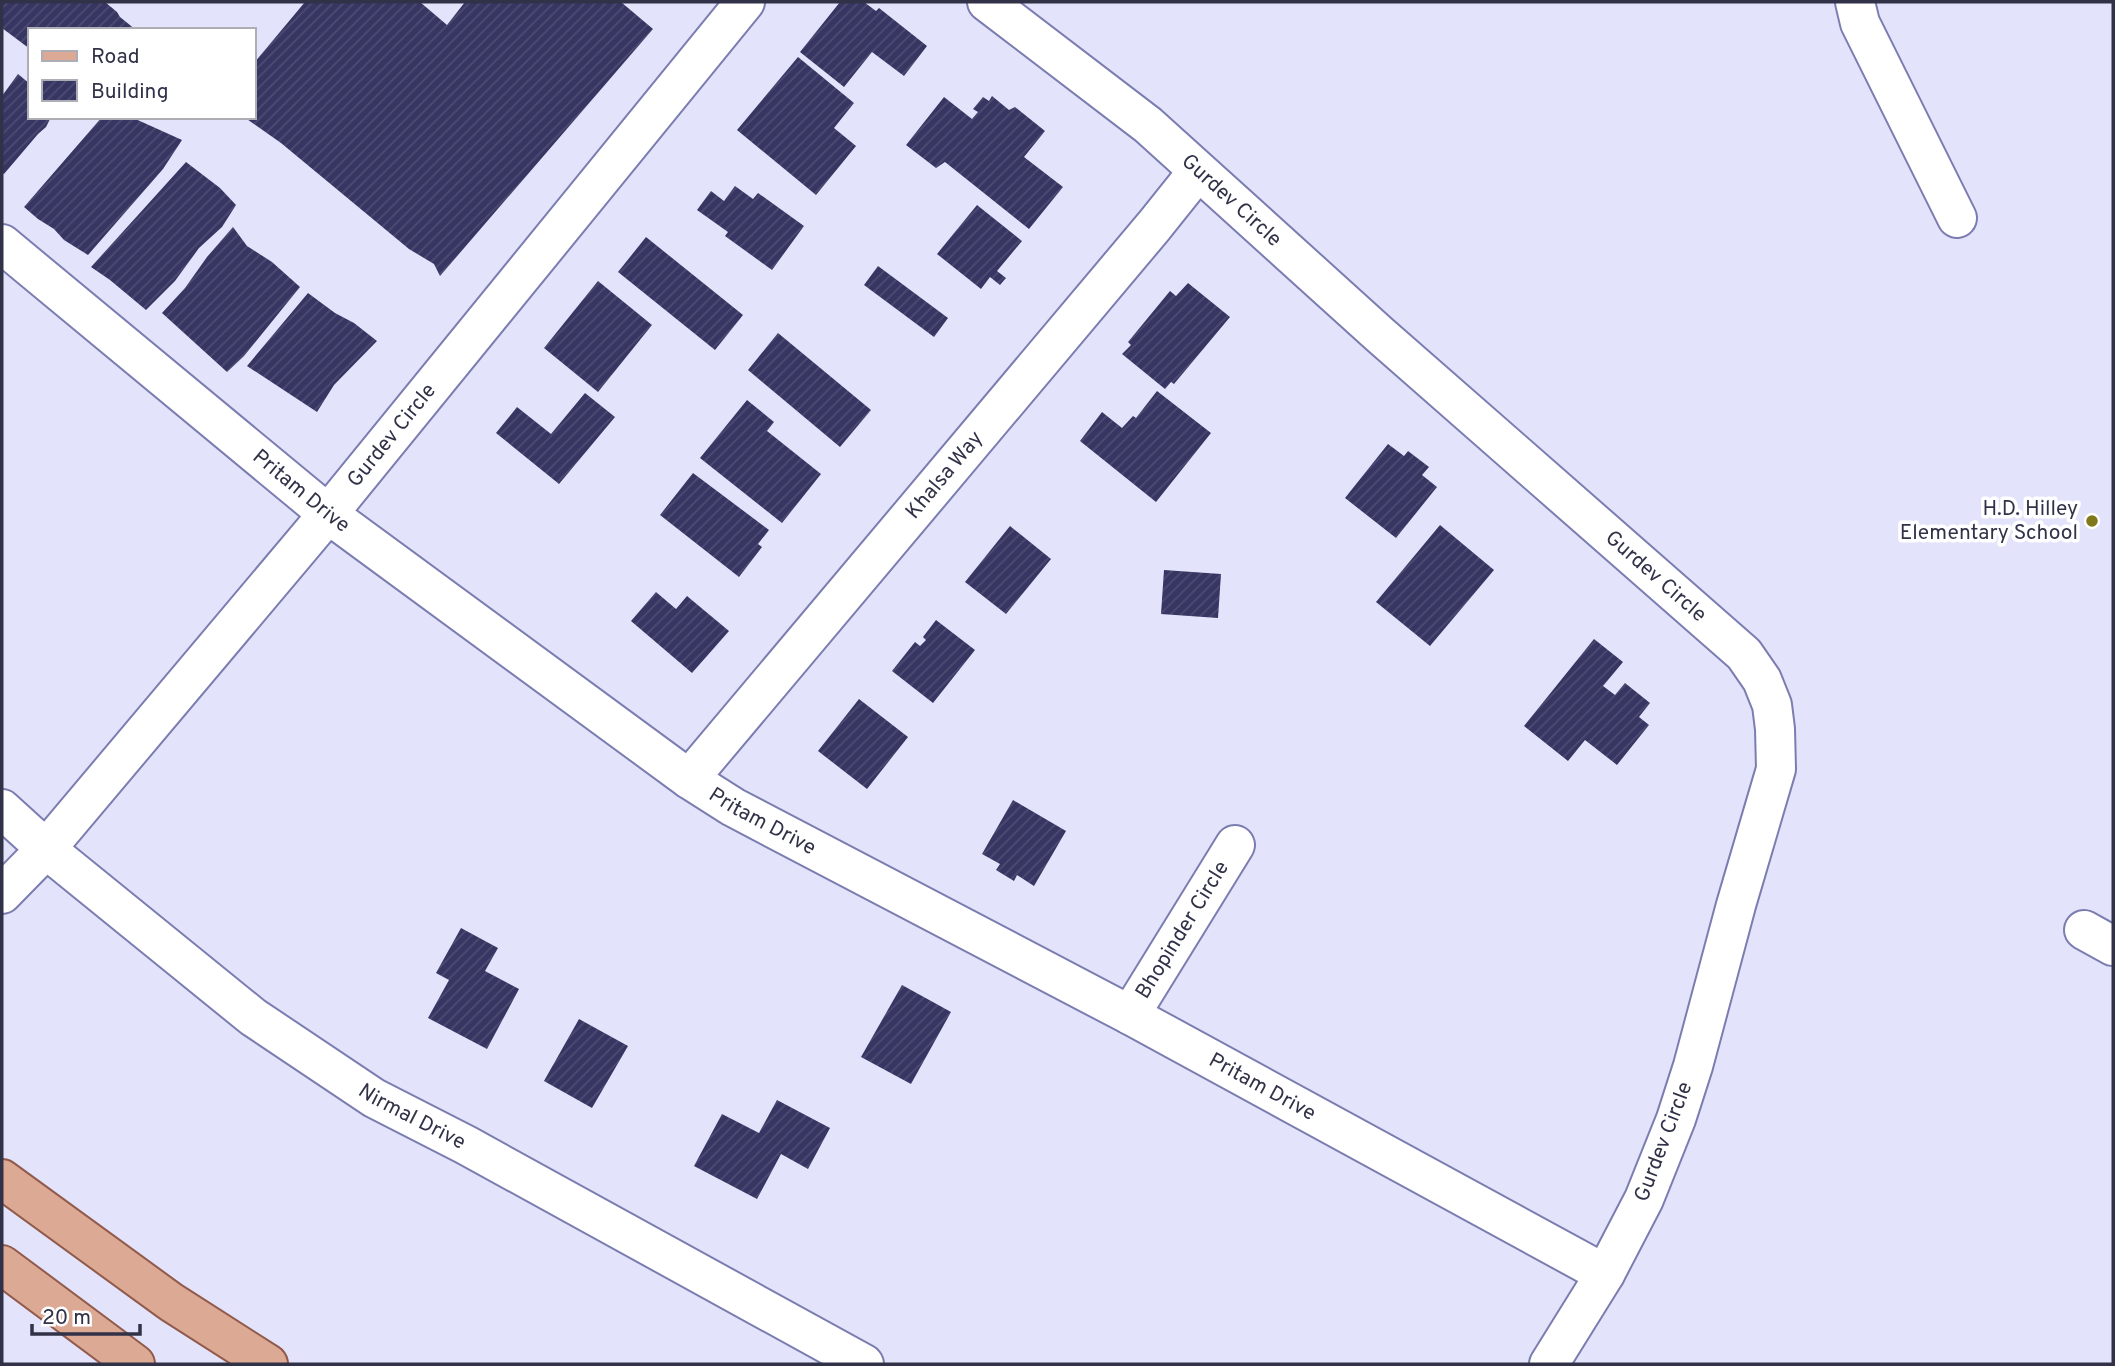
<svg xmlns="http://www.w3.org/2000/svg" width="2115" height="1366" font-family="Overpass,sans-serif">
<style>
.building{fill:url(#building-hatch)}
.lines{fill:none;stroke-linecap:round;stroke-linejoin:round}
.minor-casing{stroke:#7b7db0;stroke-width:42}
.major-casing{stroke:#915a4b;stroke-width:42}
.minor{stroke:#fff;stroke-width:38}
.major{stroke:#dca994;stroke-width:38}
.poi-dot{fill:#81771b;stroke:#fff;stroke-width:2.5}
.labels{text-anchor:middle;dominant-baseline:central;stroke-width:7;stroke-linejoin:round;paint-order:stroke}
.street-label{font-size:21px;fill:#313248;stroke:#fff}
.poi-label{font-size:21px;fill:#313248;stroke:#fff;text-anchor:end}
</style>
<defs>
<pattern id="building-hatch" width="6" height="6" patternUnits="userSpaceOnUse" patternTransform="scale(1.75)"><rect width="6" height="6" fill="#373663"/><path d="M-1 1l2-2M0 6l6-6M5 7l2-2" fill="none" stroke="#4c4b72"/></pattern>
</defs>
<rect width="100%" height="100%" fill="#e3e4fb"/>
<g class="building">
<polygon points="2,2 105,2 117,12 120,17 136,30 30,30 30,49 2,28"/>
<polygon points="305,2 420,2 447,25 465,2 621,2 653,29 440,276 434,264 409,249 281,143 244,117 254,117 254,63"/>
<polygon points="840,2 864,2 876,11 879,8 927,46 904,76 872,52 844,87 800,52"/>
<polygon points="798,57 854,103 834,128 856,146 816,195 737,130"/>
<polygon points="18,74 30,84 30,117 51,117 46,127 38,134 4,174 2,173 2,96"/>
<polygon points="992,96 1009,110 1015,107 1045,131 1024,157 1063,187 1029,229 945,162 936,168 906,145 944,97 972,119 978,112 973,109 983,97 989,101"/>
<polygon points="102,117 131,117 182,140 163,169 88,255 64,240 54,229 38,219 24,207"/>
<polygon points="186,162 220,188 236,205 222,227 199,248 175,281 146,310 110,280 91,267"/>
<polygon points="735,186 753,199 758,193 804,226 772,270 725,236 728,232 697,210 711,191 724,201"/>
<polygon points="977,205 1022,241 997,271 1006,278 1000,285 990,277 981,289 937,254"/>
<polygon points="233,227 247,246 272,262 300,287 244,356 227,372 162,313 185,288 207,257"/>
<polygon points="646,237 743,315 715,350 618,272"/>
<polygon points="878,266 948,318 934,337 864,285"/>
<polygon points="598,281 652,325 598,392 544,348"/>
<polygon points="1188,283 1230,317 1174,384 1171,382 1165,389 1122,354 1131,345 1128,342 1170,291 1176,296"/>
<polygon points="308,293 335,313 354,323 377,341 334,385 317,412 247,366"/>
<polygon points="778,333 871,410 840,447 748,370"/>
<polygon points="1157,391 1211,433 1156,502 1080,441 1102,412 1122,428 1133,416 1136,418"/>
<polygon points="585,393 615,417 559,484 496,433 517,407 551,434"/>
<polygon points="747,400 774,422 767,431 821,474 782,523 700,458"/>
<polygon points="1388,444 1404,456 1408,451 1429,467 1422,475 1437,487 1396,538 1345,498"/>
<polygon points="693,473 769,530 758,544 762,547 739,577 660,515"/>
<polygon points="1440,525 1494,570 1430,646 1376,602"/>
<polygon points="1010,526 1051,559 1006,614 965,582"/>
<polygon points="1164,570 1221,574 1218,618 1161,614"/>
<polygon points="656,592 676,609 687,596 729,631 692,673 631,621"/>
<polygon points="936,620 975,650 933,703 892,671 915,642 920,646 926,640 923,637"/>
<polygon points="1594,639 1623,662 1603,686 1615,695 1625,683 1650,703 1639,717 1649,725 1617,765 1585,740 1568,761 1524,726"/>
<polygon points="859,699 908,737 867,789 818,751"/>
<polygon points="1013,800 1066,831 1034,886 1017,875 1014,881 996,870 1000,864 982,854"/>
<polygon points="461,928 498,948 485,971 519,989 487,1049 428,1018 449,980 436,973"/>
<polygon points="902,985 951,1012 911,1084 861,1057"/>
<polygon points="579,1019 628,1046 592,1108 544,1081"/>
<polygon points="777,1100 830,1128 808,1169 781,1154 757,1199 694,1166 722,1114 759,1133"/>
</g>
<g class="lines">
<g class="minor-casing">
<g id="minor">
<path id="s1" d="M987,2L1148,125L1379,334L1744,654L1762,680L1772,705L1775,729L1776,769L1736,905L1693,1066L1676,1119L1644,1199L1605,1274L1549,1364"/>
<polyline points="1855,2 1860,23 1957,218"/>
<path id="s2" d="M2,244L328,514L689,779L733,807L1130,1015L1605,1274"/>
<path id="s3" d="M689,779L1154,226L1198,171"/>
<path id="s4" d="M2,809L46,849L253,1017L374,1098L466,1145L864,1364"/>
<path id="s5" d="M2,894L46,849L328,514L745,2"/>
<polyline points="2084,930 2113,946"/>
<path id="s6" d="M1130,1015L1235,845"/>
</g>
</g>
<g class="major-casing">
<g id="major">
<polyline points="2,1179 171,1302 268,1364"/>
<polyline points="2,1265 135,1364"/>
</g>
</g>
<use href="#minor" class="minor"/>
<use href="#major" class="major"/>
</g>
<circle class="poi-dot" cx="2092" cy="521" r="7"/>
<g class="labels">
<g class="street-label">
<text stroke="none"><textPath href="#s1" startOffset="315">Gurdev Circle</textPath></text>
<text stroke="none"><textPath href="#s5" startOffset="602">Gurdev Circle</textPath></text>
<text stroke="none"><textPath href="#s3" startOffset="397">Khalsa Way</textPath></text>
<text stroke="none"><textPath href="#s2" startOffset="388">Pritam Drive</textPath></text>
<text stroke="none"><textPath href="#s1" startOffset="882">Gurdev Circle</textPath></text>
<text stroke="none"><textPath href="#s2" startOffset="956">Pritam Drive</textPath></text>
<text stroke="none"><textPath href="#s6" startOffset="100">Bhopinder Circle</textPath></text>
<text stroke="none"><textPath href="#s2" startOffset="1522">Pritam Drive</textPath></text>
<text stroke="none"><textPath href="#s4" startOffset="514">Nirmal Drive</textPath></text>
<text transform="translate(1664 1142) rotate(-69)">Gurdev Circle</text>
</g>
<g class="poi-label">
<text x="2078" y="509">H.D. Hilley<tspan x="2078" dy="24">Elementary School</tspan></text>
</g>
</g>
<rect width="2115" height="1366" fill="none" stroke="#313248" stroke-width="7"/>
<rect x="28" y="28" width="228" height="91" fill="#ffffff" stroke="#adadb6" stroke-width="2"/>
<rect x="42" y="51" width="35" height="10" fill="#dca994" stroke="#adadb6" stroke-width="2"/>
<text x="91" y="63" font-size="21" fill="#313248">Road</text>
<rect x="42" y="80" width="35" height="21" fill="url(#building-hatch)" stroke="#adadb6" stroke-width="2"/>
<text x="91" y="98" font-size="21" fill="#313248">Building</text>
<path d="M32 1324v10h108v-10" fill="none" stroke="#313248" stroke-width="3.5"/>
<text x="42" y="1324" font-size="21" fill="#313248" stroke="#ffffff" stroke-width="5" paint-order="stroke">20 m</text>
</svg>
